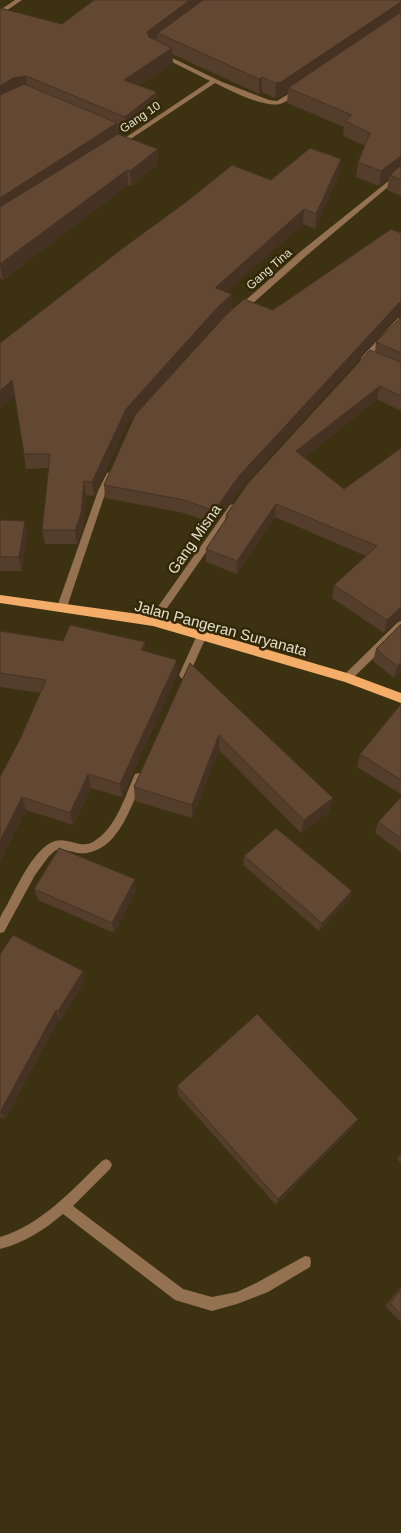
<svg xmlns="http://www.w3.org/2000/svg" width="401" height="1533" font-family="Arial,sans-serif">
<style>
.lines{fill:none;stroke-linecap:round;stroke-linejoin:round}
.street{fill:#937151;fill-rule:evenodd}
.primary{fill:#f3ad68;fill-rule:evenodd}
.wall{fill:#543d2b}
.shaded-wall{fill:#453223}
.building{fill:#624732;stroke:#453223}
.labels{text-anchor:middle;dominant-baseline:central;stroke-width:5;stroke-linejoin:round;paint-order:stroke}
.far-street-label{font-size:12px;fill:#e4decc;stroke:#322807}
.street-label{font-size:15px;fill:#e4decc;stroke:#322807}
</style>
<rect width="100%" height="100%" fill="#3c3212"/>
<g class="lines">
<g class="street">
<polygon points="15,0 22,0 0,15 0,10"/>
<path d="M158,53H162L222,82L269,100L277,101L295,90L300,91C295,96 287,102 280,104C264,108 229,90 215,83L120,146H116V144L210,81L158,55Z"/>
<polygon points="401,171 401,176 306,256 243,312 237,312 237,308 300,252"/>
<polygon points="398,318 401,318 401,325 367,362 361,362 361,358"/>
<polygon points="110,472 114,475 106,491 67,607 65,610 59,610 57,607 98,491 107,473"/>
<polygon points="233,504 236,505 237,507 236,509 156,624 150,624 148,621 150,618 230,505"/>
<polygon points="401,621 401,631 350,681 344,681 342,678 344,675 398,622"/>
<polygon points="202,631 207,635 189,675 184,679 181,678 179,675 197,635"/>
<path d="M139,773L143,774L144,777C132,803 120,848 87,853C77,855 67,848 56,850L49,856L35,875L4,932L0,933C0,929 0,922 0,918C2,912 7,906 9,901C19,883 35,847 55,841C68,837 81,849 93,842C116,829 125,796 135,774Z"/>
<path d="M106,1159L110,1161L112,1165L110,1169L73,1206L183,1289L212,1297L237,1292L258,1282L305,1256L310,1257L311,1262L310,1267L268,1292L237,1304L212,1311L175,1300L63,1214C44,1230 24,1243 0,1249V1237C41,1225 72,1190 102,1161Z"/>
</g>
<polygon class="primary" points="0,595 153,616 347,673 401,693 401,703 345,682 153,626 0,603"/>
</g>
<g class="wall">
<polygon points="401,0 401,196 387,190 389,178 379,186 356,177 358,162 365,146 343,136 344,127 287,103 288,92 280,97 275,98 262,92 259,94 172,54 173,63 139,86 157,92 158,107 126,132 118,129 118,134 158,149 158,164 131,186 128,185 3,280 0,278 0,8 62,24"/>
<polygon points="341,159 339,174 315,229 303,224 226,292 232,309 216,324 127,424 94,496 86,495 83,528 77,544 45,544 42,530 49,468 26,469 15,395 0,409 0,343 271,180"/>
<polygon points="273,310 401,316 397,317 239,490 214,524 184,513 105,498 104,485"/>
<polygon points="401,317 401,411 377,399 304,458 344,489 401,448 397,621 384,633 332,598 334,585 366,556 275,517 237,574 206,562 206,549 225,520 226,515 375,352 376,342"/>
<polygon points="0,520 25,521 27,535 22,571 0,571"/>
<polygon points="401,624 401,672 394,678 373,661 376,649"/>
<polygon points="0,631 63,641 145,642 145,651 177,675 122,797 91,788 73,825 26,810 0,862 0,777 21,737 40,693 0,687"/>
<polygon points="190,663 330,811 301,833 219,750 192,818 135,801 134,787"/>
<polygon points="401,704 401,794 357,767 360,754"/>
<polygon points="401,797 401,852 375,833 378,822"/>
<polygon points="244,856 352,891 349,900 319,931 243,865"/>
<polygon points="34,889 136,889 114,933 38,900"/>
<polygon points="0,954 83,971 85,980 61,1020 59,1019 5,1119 0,1117"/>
<polygon points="177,1086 353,1127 276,1205 178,1095"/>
<polygon points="401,1154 401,1163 397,1159"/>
<polygon points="401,1287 401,1322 385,1306"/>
</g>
<g class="shaded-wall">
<polygon points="190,0 210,0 158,33 158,38 147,46 147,32"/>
<polygon points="401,2 400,16 288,88 288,92 280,97 275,98 276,83"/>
<polygon points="172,48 173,63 125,95 124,80"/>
<polygon points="26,76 28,91 0,102 0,86 13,78"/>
<polygon points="262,77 262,92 259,94 259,79"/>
<polygon points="157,92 158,107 126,132 125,117"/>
<polygon points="117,123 118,138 0,215 0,198"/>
<polygon points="158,149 158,164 131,186 130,171"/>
<polygon points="401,156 401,169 390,175 389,178 379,186 381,171"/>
<polygon points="341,159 339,174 315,229 316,214"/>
<polygon points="127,170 128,185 3,280 0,264"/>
<polygon points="304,209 303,224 214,303 215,288"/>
<polygon points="232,294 232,309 216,324 127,424 94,496 92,482 126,409 216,309"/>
<polygon points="401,302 401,316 397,317 239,490 214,524 214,511 239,476 399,303"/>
<polygon points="12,380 15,395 0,409 0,391"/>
<polygon points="380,386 377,399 295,465 296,451"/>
<polygon points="84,481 86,495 83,528 77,544 75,530"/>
<polygon points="276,504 275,517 237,574 237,561"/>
<polygon points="25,521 27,535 22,571 19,557"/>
<polygon points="400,608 401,608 401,620 397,621 384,633 387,620"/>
<polygon points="145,642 146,657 141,650"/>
<polygon points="177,660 177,675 122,797 120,784"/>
<polygon points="401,663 401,672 394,678 397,666"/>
<polygon points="219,735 219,750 192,818 192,805"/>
<polygon points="88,774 91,788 73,825 70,813"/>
<polygon points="22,797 26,810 0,862 0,841"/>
<polygon points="333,798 330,811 301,833 304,820"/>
<polygon points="135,879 136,889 114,933 112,923"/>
<polygon points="352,891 349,900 319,931 322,923"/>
<polygon points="83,971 85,980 61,1020 58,1011"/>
<polygon points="56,1010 59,1019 5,1119 0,1112"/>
<polygon points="358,1119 353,1127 276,1205 278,1199"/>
</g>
<g class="building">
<polygon points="94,0 190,0 147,32 149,37 172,48 124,80 157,92 125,117 26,76 13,78 0,86 0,8 62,24"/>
<polygon points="203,0 401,0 401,2 281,82 276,83 262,77 259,79 250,75 158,33"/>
<polygon points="401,12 401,156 381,171 358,162 370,133 345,121 352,115 288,88"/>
<polygon points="24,84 117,123 0,198 0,95"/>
<polygon points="118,134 158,149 130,171 127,170 0,264 0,207"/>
<polygon points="310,148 341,159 316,214 304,209 215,288 232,294 216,309 126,409 92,482 84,481 81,514 75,530 42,530 50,454 24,454 12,380 0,391 0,343 123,248 186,202 232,165 271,180"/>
<polygon points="401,165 401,180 390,175"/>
<polygon points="391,229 401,233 401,302 399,303 239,476 214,511 184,500 104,485 135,415 225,316 244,299 273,310"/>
<polygon points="401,317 401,353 376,342"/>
<polygon points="370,350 401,362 401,396 380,386 296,451 344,489 401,448 401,608 400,608 387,620 334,585 377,546 276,504 237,561 206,549 228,516 226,515 248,483"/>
<polygon points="0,520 25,521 19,557 0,557"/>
<polygon points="401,624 401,663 397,666 376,649"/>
<polygon points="70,625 145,642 141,650 177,660 120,784 88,774 70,813 22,797 0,841 0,777 21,737 46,680 0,673 0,631 63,641"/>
<polygon points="190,663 333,798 304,820 219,735 192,805 134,787"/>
<polygon points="401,704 401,780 360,754"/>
<polygon points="401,797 401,838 378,822"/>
<polygon points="276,828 352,891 322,923 244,856"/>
<polygon points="59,848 135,879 112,923 34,889"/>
<polygon points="13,935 83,971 58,1011 56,1010 0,1112 0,954"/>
<polygon points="257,1014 358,1119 278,1199 177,1086"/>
<polygon points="401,1290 401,1315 390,1303"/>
</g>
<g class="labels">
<g class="far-street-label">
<text transform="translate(140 117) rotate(-34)">Gang 10</text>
<text transform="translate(269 269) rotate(-41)">Gang Tina</text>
</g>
<g class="street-label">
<text transform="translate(194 539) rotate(-55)">Gang Misna</text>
<text transform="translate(221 628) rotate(15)">Jalan Pangeran Suryanata</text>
</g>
</g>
</svg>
